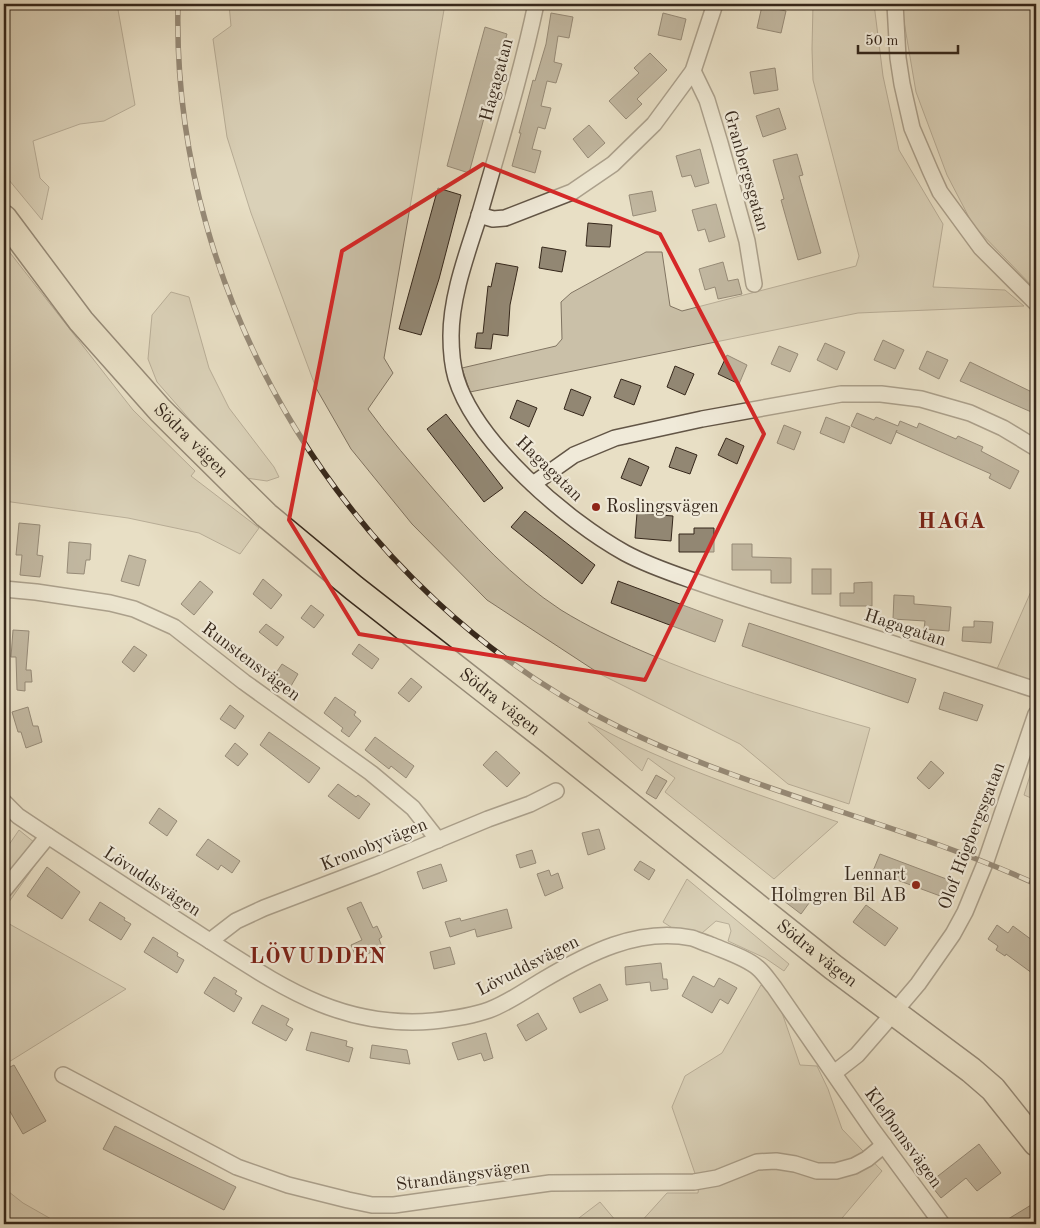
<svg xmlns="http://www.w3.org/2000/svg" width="1040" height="1228" font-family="'Old Standard TT',serif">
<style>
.green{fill:#cac0a8;stroke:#807462}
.building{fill:#928773;stroke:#35271b}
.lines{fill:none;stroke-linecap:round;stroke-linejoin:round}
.minor-casing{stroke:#625546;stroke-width:18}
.trunk-casing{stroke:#35271b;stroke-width:28}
.minor{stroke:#f0ead9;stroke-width:15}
.trunk{stroke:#e8dfc5;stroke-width:25}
.rail-casing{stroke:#35271b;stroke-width:5.5}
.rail{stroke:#f0ead9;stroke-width:4;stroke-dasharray:11;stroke-linecap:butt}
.marked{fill:none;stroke:#d62828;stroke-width:4;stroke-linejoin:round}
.poi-dot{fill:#8f2418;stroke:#f0ead9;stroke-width:2}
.labels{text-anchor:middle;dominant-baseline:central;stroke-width:4.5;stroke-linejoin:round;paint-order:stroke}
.street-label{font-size:18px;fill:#35271b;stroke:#f0ead9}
.poi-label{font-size:18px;fill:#35271b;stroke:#f0ead9;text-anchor:start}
.district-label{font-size:22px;font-weight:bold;letter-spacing:1px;fill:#7a1f14;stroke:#f0ead9}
</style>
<rect width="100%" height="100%" fill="#e8dfc5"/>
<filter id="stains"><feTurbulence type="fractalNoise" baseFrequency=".004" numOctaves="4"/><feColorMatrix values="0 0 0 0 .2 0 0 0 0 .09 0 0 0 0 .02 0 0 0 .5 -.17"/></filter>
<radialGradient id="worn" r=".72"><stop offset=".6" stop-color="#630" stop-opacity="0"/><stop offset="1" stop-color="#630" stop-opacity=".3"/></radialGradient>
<g class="green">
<polygon points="4,4 117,4 135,105 104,121 80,124 33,141 40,178 49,187 42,220 4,174"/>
<path d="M229,4H445L384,358L393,373L368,409C389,438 412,464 435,491C473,535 512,578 561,610C587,626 614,639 642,651C716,684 792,706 870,728L849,804L788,784L740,744L600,674L487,600L412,524L351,449L316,388L251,213L227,137L213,39L231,26Z"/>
<polygon points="813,4 874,4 883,76 899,150 943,224 933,287 1005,290 1024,306 858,313 470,392 462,368 556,346 562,339 561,302 571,293 646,252 662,252 670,306 682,311 856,266 859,256 813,80 812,49"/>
<polygon points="901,4 1036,4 1036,290 973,225 947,175 916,92"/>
<polygon points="4,245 133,410 195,471 191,476 259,528 240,554 199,533 128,518 4,501"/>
<polygon points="171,292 189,297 209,368 229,408 274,467 279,477 267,481 246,478 212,445 157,382 148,359 152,315"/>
<polygon points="1036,580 1036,682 997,669"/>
<path d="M588,722C668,765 753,793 838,822L774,879L665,792L675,778L648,758L642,771Z"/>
<polygon points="1036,756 1036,800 1024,795"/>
<polygon points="19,830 45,851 4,909 4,852"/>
<polygon points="687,879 789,964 784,971 765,958 728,941 731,931 729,924 716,921 702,933 677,931 663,922"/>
<polygon points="4,921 126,989 4,1065"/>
<polygon points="761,985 779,1004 800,1065 817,1066 828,1089 842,1129 882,1171 837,1224 639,1224 667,1193 698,1193 699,1185 672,1107 685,1076 722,1053"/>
<polygon points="4,1188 23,1203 60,1224 4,1224"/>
<polygon points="600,1202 616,1221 626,1224 571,1224"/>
</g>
<g class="building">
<polygon points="762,6 786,11 781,33 757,28"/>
<polygon points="551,13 573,17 569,38 558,36 554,62 562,64 556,83 547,81 541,106 551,108 545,129 538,127 532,149 541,151 535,173 512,166 521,133 519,133 533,80 535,81 546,44"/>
<polygon points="663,13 686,19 681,40 658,35"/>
<polygon points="485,27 507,34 469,173 447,166"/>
<polygon points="650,53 667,70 637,99 642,104 626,119 609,101 639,73 634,68"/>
<polygon points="775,68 778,90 754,94 750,72"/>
<polygon points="779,108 786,129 763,137 756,116"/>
<polygon points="589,125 605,143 588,158 573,139"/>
<polygon points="700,149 709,183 695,187 691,175 682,177 676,156"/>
<polygon points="797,154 803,175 799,176 821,253 798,260 781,200 784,199 773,160"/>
<polygon points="438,188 461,195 439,279 421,335 399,329"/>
<polygon points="652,191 656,211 633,216 629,195"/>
<polygon points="716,204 725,237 709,242 705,229 698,231 692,210"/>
<polygon points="588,223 612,225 610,247 586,246"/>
<polygon points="542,247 566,251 562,272 539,268"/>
<polygon points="723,262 728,281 738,279 742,294 718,299 715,287 705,290 699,269"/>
<polygon points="496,263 518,267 510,305 508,336 493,334 491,349 475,348 477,333 483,333 488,286 491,287"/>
<polygon points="883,340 904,350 895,369 874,360"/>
<polygon points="825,343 845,352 837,370 817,360"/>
<polygon points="779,346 798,354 790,372 771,364"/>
<polygon points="927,351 948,360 939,379 919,369"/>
<polygon points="727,355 747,365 739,384 718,374"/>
<polygon points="970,362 1036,394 1036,414 960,381"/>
<polygon points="675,366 694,374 685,395 667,387"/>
<polygon points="621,379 641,386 634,405 614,397"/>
<polygon points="571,389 591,397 583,416 564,409"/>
<polygon points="517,400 537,408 529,427 510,418"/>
<polygon points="857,413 874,420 876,417 898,426 900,421 917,428 919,423 956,439 958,436 983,447 981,451 1019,471 1010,489 989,478 991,474 896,432 897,430 891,444 851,426"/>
<polygon points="446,414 503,488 484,502 427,429"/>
<polygon points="826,417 850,427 844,443 820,433"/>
<polygon points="784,425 801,432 794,450 777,443"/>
<polygon points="726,438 744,446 737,464 718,455"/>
<polygon points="676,447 697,455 690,474 669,467"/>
<polygon points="629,458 649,467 641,486 621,478"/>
<polygon points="525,511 595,565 582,584 511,527"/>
<polygon points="637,513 673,516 671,541 635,538"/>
<polygon points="19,523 40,525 37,555 43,556 40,577 20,575 22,555 16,555"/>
<polygon points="694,528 714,528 714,552 679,552 679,534 694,534"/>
<polygon points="69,542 91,544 90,560 86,560 84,574 67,573"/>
<polygon points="732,544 752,544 752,557 791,558 791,583 771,583 771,570 732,570"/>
<polygon points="129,555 146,560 139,586 121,581"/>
<rect x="812" y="569" width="19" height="25"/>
<polygon points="263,579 282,595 271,609 253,594"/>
<polygon points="200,581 213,592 194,615 181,604"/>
<polygon points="618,581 723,620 715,642 611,603"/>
<polygon points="872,582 872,606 840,606 840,593 854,593 854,583"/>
<polygon points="894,595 914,596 914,604 951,607 949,631 924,629 925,621 893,619"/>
<polygon points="311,605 324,615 314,628 301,618"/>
<polygon points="974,621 993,622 991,643 962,641 963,627 974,627"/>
<polygon points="749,623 916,679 908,703 742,646"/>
<polygon points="266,624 284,637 277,646 259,632"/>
<polygon points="13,630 29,631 26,670 31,670 32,682 25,682 25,691 17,690 16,657 11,657"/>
<polygon points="359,644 379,659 372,669 352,654"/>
<polygon points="134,646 147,655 134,672 122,662"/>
<polygon points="282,664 298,674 291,686 274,676"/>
<polygon points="411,678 422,687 409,702 398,693"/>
<polygon points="944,692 983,705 977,721 939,709"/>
<polygon points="335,697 356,712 354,715 361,721 349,737 341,731 343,728 324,713"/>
<polygon points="230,705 244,716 235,729 220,719"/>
<polygon points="28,707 33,726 38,726 42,742 26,748 21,732 18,732 12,712"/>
<polygon points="269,732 320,768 309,783 260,745"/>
<polygon points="375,737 414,766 406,778 391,766 389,769 365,750"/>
<polygon points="235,743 248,754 238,766 225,756"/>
<polygon points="496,751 520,773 507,787 483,765"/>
<polygon points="931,761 944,773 929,789 917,778"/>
<polygon points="656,775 667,781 656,799 646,793"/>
<polygon points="338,784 356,797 358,795 370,804 359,819 328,796"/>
<polygon points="159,808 177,821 167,836 149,823"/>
<polygon points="599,829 605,849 588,855 582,833"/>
<polygon points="208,839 240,861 232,873 221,865 218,870 196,855"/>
<polygon points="532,850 536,863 520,868 516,855"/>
<polygon points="880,854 957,883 951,900 873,871"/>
<polygon points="640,861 655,870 649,880 634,870"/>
<polygon points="441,864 447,881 423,889 417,872"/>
<polygon points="47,867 80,892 62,919 27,896"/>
<polygon points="549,870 551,876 558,873 563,888 545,896 537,874"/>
<polygon points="795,886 812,899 801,914 784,901"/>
<polygon points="100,902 125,918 124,920 131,924 121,940 89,920"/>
<polygon points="361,902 373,928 377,926 382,937 379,939 382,947 357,959 351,945 362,940 347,908"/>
<polygon points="866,905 898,928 885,946 853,922"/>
<polygon points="507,909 512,928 477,937 475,929 450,937 445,922 460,918 461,921"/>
<polygon points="997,925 1008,933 1013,926 1036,943 1036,976 1006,954 1005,956 996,950 998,946 988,939"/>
<polygon points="153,937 178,953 177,956 184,960 177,973 144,952"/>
<polygon points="450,947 455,964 434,969 430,952"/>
<polygon points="661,963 663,979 667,979 668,989 651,991 650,982 626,985 625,967"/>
<polygon points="693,976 714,987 719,978 737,988 728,1004 720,999 712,1013 682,996"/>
<polygon points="214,977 237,991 235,994 242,998 234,1012 204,993"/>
<polygon points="600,984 608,1000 580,1013 573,998"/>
<polygon points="262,1005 289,1019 286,1025 293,1029 286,1041 252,1023"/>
<polygon points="538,1013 547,1029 526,1041 517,1025"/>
<polygon points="311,1032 347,1041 346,1046 353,1048 349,1062 306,1050"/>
<polygon points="486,1033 493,1058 484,1061 481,1053 458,1060 452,1043"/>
<polygon points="372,1045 407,1050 410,1064 370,1058"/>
<polygon points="14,1065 46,1121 23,1134 4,1101 4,1070"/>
<polygon points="115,1126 236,1187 224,1210 103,1149"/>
<polygon points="979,1144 1001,1173 977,1191 966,1178 941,1198 929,1183"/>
<polygon points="1036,1202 1036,1224 1000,1224"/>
</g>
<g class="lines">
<g class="minor-casing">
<g id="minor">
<path d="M536,4C521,75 499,146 479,216C467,254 451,296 451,336C451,351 452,364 456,378C476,443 567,521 625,553C647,565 671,573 694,581C731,594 769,606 806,617C883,640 960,665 1036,690"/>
<polyline points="895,4 898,58 902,84 912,128 930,170 940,192 981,248 1036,303"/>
<polyline points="693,71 707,100 720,143 747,241 754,284"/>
<polyline points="479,215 493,219 505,218 572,192 613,164 654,124 693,71 715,4"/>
<polyline points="533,484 574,455 615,438 702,419 841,394 881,394 921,399 970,413 1003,428 1036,448"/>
<polyline points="4,589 36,592 110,603 134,609 174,627 244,682 371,773 413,808 438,840"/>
<path d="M4,802L18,816L48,836C99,869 150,903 202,936C278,984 338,1029 433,1021C452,1019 472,1016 489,1010C508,1003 526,990 543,980C587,954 638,927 692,938C698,940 705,943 711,945C725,951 747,958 758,968C764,973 769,981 774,987L872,1129L942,1224"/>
<polyline points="4,890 48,836"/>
<polyline points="210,941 236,921 264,908 377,865 488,819 530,804 556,791"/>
<polyline points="834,1073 857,1055 884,1024 918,984 953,934 965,912 986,861 1036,714"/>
<polyline points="63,1075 237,1167 288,1185 348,1200 372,1205 394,1205 550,1183 694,1182 717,1178 757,1162 776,1161 795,1164 817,1171 836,1171 854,1166 867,1159 884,1145"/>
</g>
</g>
<g class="trunk-casing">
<g id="trunk">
<path id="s1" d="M4,218L81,321L160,410L266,515L354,588L547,739L833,967L971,1070L993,1089L1036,1143"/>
</g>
</g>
<use href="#minor" class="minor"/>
<use href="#trunk" class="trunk"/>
<g class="rail-casing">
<path id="rail" d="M178,4C171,303 351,597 621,728C755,793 902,823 1036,884"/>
</g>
<use href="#rail" class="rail"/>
</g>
<path d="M0 0H1040V1228H0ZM483,164L660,234L764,434L645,680L359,634L289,520L342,251Z" fill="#e8dfc5" fill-opacity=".55" fill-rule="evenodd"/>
<path class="marked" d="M483,164L660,234L764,434L645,680L359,634L289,520L342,251Z"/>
<g class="poi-dot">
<circle cx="596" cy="507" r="5"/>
<circle cx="916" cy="885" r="5"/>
</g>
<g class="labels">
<g class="street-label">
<text transform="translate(497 80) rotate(-75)">Hagagatan</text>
<text transform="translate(746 171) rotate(74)">Granbergsgatan</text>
<text stroke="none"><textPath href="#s1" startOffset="291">Södra vägen</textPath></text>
<text transform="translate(549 469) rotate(44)">Hagagatan</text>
<text transform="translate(905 628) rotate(18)">Hagagatan</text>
<text transform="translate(251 662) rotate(37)">Runstensvägen</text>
<text stroke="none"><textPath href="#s1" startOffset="696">Södra vägen</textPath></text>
<text transform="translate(972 836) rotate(-69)">Olof Högbergsgatan</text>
<text transform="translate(374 845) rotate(-22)">Kronobyvägen</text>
<text transform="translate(152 882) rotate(33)">Lövuddsvägen</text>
<text stroke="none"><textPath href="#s1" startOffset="1101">Södra vägen</textPath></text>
<text transform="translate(528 966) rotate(-27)">Lövuddsvägen</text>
<text transform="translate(903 1138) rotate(54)">Klefbomsvägen</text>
<text transform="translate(463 1176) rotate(-8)">Strandängsvägen</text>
</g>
<g class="poi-label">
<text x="606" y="507">Roslingsvägen</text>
<text x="906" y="875" text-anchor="end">Lennart<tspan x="906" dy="21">Holmgren Bil AB</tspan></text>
</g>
<g class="district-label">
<text x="952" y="522">HAGA</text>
<text x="318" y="957">LÖVUDDEN</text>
</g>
</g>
<rect width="1040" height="1228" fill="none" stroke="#e8dfc5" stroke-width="20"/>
<rect x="5" y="5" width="1030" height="1218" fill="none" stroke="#35271b" stroke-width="2.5"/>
<rect x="10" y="10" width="1020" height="1208" fill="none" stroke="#35271b"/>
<path d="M858 45v8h100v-8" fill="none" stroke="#35271b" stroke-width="2.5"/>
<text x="865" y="45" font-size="15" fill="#35271b" stroke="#f0ead9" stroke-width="4" paint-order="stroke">50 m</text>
<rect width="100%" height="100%" filter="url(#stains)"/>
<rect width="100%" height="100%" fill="url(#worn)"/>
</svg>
